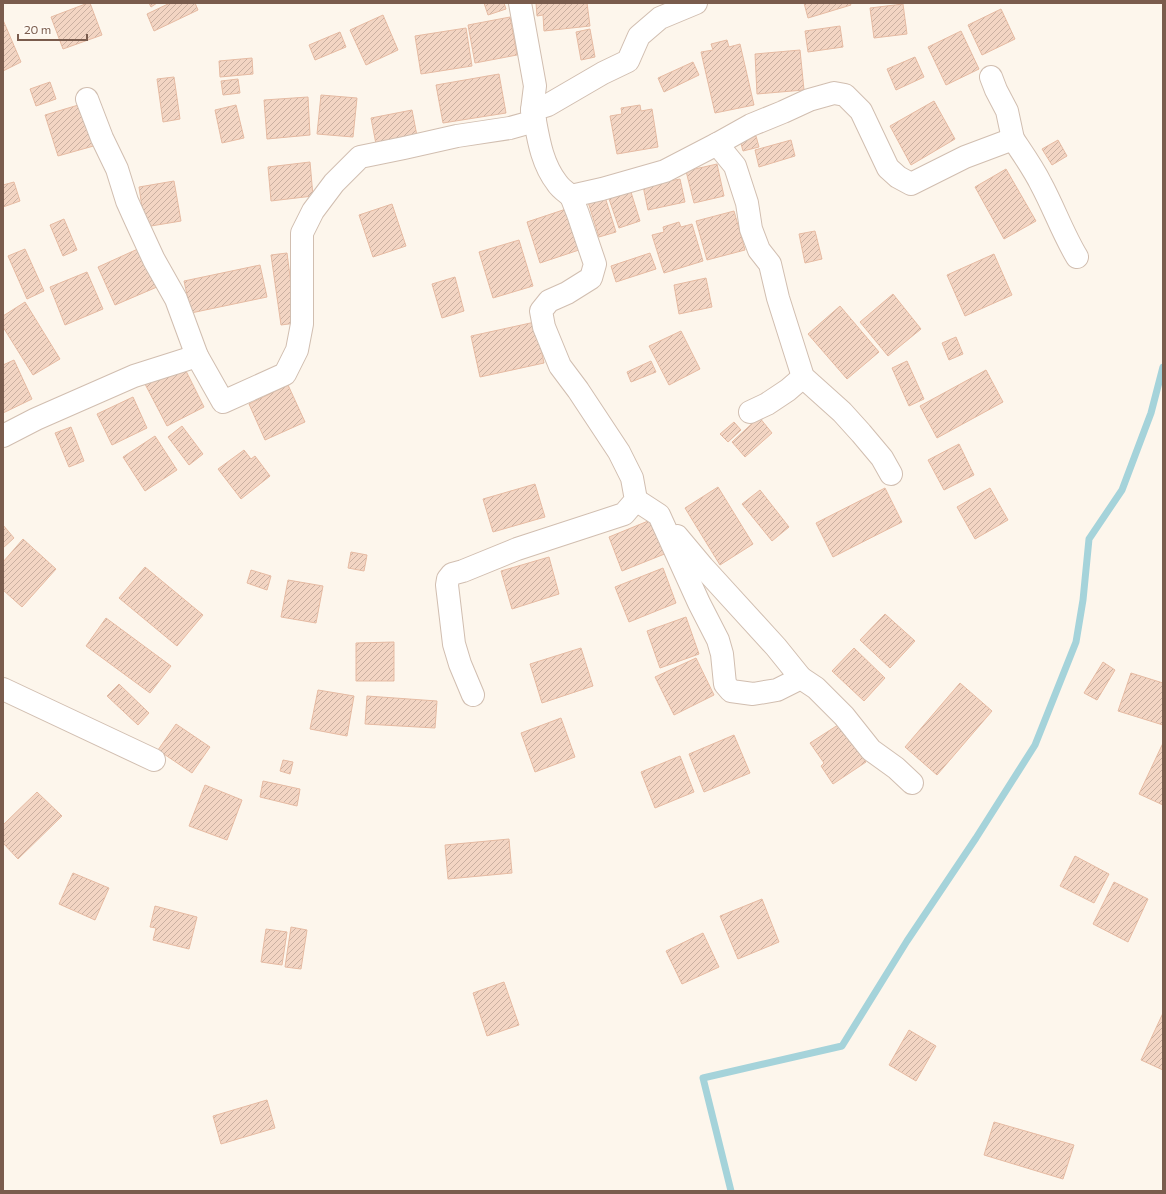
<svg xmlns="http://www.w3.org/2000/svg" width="1166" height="1194" font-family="Commissioner,sans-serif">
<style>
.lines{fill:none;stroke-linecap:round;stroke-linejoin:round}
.stream{stroke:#a5d3da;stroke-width:7}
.building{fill:url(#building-hatch);stroke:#e6bba3}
.street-casing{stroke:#d1beb0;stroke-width:24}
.street{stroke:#fff;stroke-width:22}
</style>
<defs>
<pattern id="building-hatch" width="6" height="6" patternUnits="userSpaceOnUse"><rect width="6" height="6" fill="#f3d5c3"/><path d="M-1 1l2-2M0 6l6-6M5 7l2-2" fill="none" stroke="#cab0a1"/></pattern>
</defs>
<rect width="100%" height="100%" fill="#fdf6ec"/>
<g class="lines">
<polyline class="stream" points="731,1191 703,1078 842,1046 907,941 976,838 1035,745 1076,642 1083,600 1089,539 1122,490 1151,413 1163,367"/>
</g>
<g class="building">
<polygon points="88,3 90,3 102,35 63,49 51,17"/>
<polygon points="149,3 157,3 151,7"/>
<polygon points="170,3 195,3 198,10 154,31 147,14"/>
<polygon points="484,3 504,3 506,9 488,15"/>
<polygon points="536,3 587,3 590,26 544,31 543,15 537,16"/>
<polygon points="804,3 850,3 851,5 808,18"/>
<polygon points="903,4 907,34 874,38 870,8"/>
<polygon points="1001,9 1015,39 982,55 968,25"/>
<polygon points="383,15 398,50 366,65 350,30"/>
<polygon points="510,17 517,55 475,63 468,25"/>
<polygon points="3,20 21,62 3,71"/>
<polygon points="840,26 843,47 808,52 805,31"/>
<polygon points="466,28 472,66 421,74 415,36"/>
<polygon points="590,29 595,57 581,60 576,32"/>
<polygon points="961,31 979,69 946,85 928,47"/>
<polygon points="340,32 346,47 315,60 309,45"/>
<polygon points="727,40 729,47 740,44 754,105 715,113 701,52 713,50 711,44"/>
<polygon points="800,50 804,90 757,94 755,54"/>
<polygon points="915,57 924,77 896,90 887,69"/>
<polygon points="252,58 253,74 220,77 219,61"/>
<polygon points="693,62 699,75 664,92 658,78"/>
<polygon points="499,74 506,113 443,123 436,85"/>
<polygon points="174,77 180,119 163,122 157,79"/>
<polygon points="238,79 240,93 223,95 221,81"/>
<polygon points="50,82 56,99 36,106 30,89"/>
<polygon points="321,95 357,98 353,137 317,134"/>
<polygon points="308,97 310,135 267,139 264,100"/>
<polygon points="934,101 955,139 911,165 890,126"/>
<polygon points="85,103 97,145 58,156 45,115"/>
<polygon points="236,105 244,138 222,143 215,110"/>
<polygon points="640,105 641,111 652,109 658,147 617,154 610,116 622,114 621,108"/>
<polygon points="412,110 417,136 376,144 371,118"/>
<polygon points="756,136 759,147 743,151 740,140"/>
<polygon points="791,140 795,156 759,167 755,150"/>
<polygon points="1058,140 1067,156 1052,165 1042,149"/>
<polygon points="310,162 313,196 271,201 268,167"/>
<polygon points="717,164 724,196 694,203 686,171"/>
<polygon points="1006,169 1036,221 1004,239 975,187"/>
<polygon points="680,179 685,202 648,210 643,186"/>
<polygon points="174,181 181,221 145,227 139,187"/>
<polygon points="14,182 20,201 3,207 3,185"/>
<polygon points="630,189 640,221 619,228 608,196"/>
<polygon points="605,197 616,232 599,237 588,202"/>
<polygon points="392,204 406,246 373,257 359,215"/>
<polygon points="566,209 579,250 540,263 527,222"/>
<polygon points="734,211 745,250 707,260 696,221"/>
<polygon points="64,219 77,250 63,256 50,225"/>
<polygon points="679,222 681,227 692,224 703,261 664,273 652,235 664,232 663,227"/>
<polygon points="815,231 822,259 805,263 799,234"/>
<polygon points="519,240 533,286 493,298 479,252"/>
<polygon points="140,248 157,287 115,305 98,267"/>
<polygon points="25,249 44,291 27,299 8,256"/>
<polygon points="287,253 296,323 281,325 271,255"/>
<polygon points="650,253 656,269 616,282 611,266"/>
<polygon points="994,254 1012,295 965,316 947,275"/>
<polygon points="260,265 267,297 191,313 184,281"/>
<polygon points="87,272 103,309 65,325 50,287"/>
<polygon points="455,277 464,311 442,318 432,284"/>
<polygon points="706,278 712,307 679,314 674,285"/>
<polygon points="893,294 921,329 888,356 860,322"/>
<polygon points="25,302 60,359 33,375 3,327 3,316"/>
<polygon points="840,306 879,352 847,379 808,334"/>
<polygon points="535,322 544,363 480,377 471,336"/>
<polygon points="681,331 700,369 669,385 649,346"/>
<polygon points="956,337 963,354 949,360 942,343"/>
<polygon points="14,360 32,399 3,413 3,365"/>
<polygon points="651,361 656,372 631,382 627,372"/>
<polygon points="907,361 924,399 909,406 892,368"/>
<polygon points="183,365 204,407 167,426 145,384"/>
<polygon points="986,370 1003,402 937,438 920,406"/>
<polygon points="288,385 305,422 265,440 249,404"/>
<polygon points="133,397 147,428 112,445 97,414"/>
<polygon points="759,417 772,433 745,457 732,442"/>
<polygon points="734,422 741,430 728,442 720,434"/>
<polygon points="182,426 203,454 189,465 168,437"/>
<polygon points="71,427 84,461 69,467 55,433"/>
<polygon points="155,436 177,470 145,491 123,457"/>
<polygon points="959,444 974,475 944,490 928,460"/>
<polygon points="244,450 251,459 255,456 270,476 241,499 218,469"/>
<polygon points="535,484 545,517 493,532 483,499"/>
<polygon points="718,487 753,544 720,565 685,508"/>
<polygon points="885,488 902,522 833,557 816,523"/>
<polygon points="990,488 1008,520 975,539 957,507"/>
<polygon points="760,490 789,527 772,541 742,504"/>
<polygon points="653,519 667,553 622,571 609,537"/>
<polygon points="3,525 14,538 3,548"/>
<polygon points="23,539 56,569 22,607 3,590 3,562"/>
<polygon points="351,552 367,555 364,571 348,568"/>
<polygon points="549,557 559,594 512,609 501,571"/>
<polygon points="145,567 203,615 177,646 119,598"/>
<polygon points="663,568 676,603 629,622 615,587"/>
<polygon points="251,570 271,576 267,590 247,583"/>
<polygon points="288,580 323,586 316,623 281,617"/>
<polygon points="885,614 915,641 890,668 860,640"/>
<polygon points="686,617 699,654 660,668 647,631"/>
<polygon points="106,618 171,666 150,693 86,646"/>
<polygon points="394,642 394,681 356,681 356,643"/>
<polygon points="581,648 593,686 542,703 530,664"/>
<polygon points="854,648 885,678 864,701 832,671"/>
<polygon points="696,658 714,695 674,715 655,677"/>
<polygon points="1103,662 1115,670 1097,700 1084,693"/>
<polygon points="1131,673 1163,683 1163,725 1118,711"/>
<polygon points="960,683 992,711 937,775 905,747"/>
<polygon points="119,684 149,713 138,725 107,696"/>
<polygon points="318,690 354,696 347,736 310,729"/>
<polygon points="367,696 437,701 435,728 365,724"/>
<polygon points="561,718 575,757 535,772 521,733"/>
<polygon points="841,723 866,762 833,784 821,766 824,763 810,743"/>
<polygon points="176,724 210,747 192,773 158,750"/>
<polygon points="734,735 750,773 704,792 689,754"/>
<polygon points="1163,743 1163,805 1139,794"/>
<polygon points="680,756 694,792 655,808 641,772"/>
<polygon points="283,760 293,762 290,774 280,771"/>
<polygon points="263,781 300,789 297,806 260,797"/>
<polygon points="205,785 242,800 227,840 189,826"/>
<polygon points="37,792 62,816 18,859 3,843 3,825"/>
<polygon points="509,839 512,873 448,879 445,845"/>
<polygon points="1075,856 1109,874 1094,903 1060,886"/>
<polygon points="73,873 109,888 95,920 59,904"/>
<polygon points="1114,882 1148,899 1128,942 1093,924"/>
<polygon points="762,899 779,942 738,959 720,916"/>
<polygon points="155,906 197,917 189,949 153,940 156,928 150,927"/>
<polygon points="291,927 307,930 301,969 285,967"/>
<polygon points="266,929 287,932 282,965 261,962"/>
<polygon points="703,933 719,967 682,984 666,951"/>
<polygon points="504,982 519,1025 487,1036 473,993"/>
<polygon points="1163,1013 1163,1070 1141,1060"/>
<polygon points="909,1030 936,1046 916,1081 889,1065"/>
<polygon points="267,1100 275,1128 221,1144 213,1116"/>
<polygon points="994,1122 1074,1145 1063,1179 984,1155"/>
</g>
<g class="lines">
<g class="street-casing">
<g id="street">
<polyline points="991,77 996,90 1007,111 1013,139"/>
<polyline points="87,99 102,138 117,169 127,201 136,221 154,260 176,299 197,356"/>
<polyline points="532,110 548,105 603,73 628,61 639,36 660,18 696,3"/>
<path d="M535,121C539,143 543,165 557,183C560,188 566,192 571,196L602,189L665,171L717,144L751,125L783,112L809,100L834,93L845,95L861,111L888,168L898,177L911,184L965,157L1013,139C1023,154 1033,168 1041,184C1054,208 1063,234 1077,257"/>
<polyline points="717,144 735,166 747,203 751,229 759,250 770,264 778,298 803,377 842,412 861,433 882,458 891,474"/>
<polyline points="750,412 767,404 788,390 803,377"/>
<polyline points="3,436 36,419 134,376 197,356 223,402 285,374 297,350 302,324 302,233 313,211 334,183 360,157 404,148 457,136 510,128 535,121 532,110 535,86 520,3"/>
<polyline points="636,500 659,515 699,603 718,640 722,654 725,684 731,691 753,694 777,690 801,678 816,688 844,716 871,750 896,768 912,783"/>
<polyline points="677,536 703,567 776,647 801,678"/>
<polyline points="3,689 154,760"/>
<polyline points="473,695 460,664 454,644 447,585 448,579 452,574 463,571 517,549 624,514 636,500 632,478 619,452 578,390 560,366 544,327 541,311 549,301 567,293 591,278 595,264 578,214 571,196"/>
</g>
</g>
<use href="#street" class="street"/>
</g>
<rect width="1166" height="1194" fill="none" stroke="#7a5c4d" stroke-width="8"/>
<path d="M18 34v6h69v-6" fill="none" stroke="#7a5c4d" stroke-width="2"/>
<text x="24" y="34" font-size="12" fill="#7a5c4d" stroke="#fffaf3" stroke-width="3" paint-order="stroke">20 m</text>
</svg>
